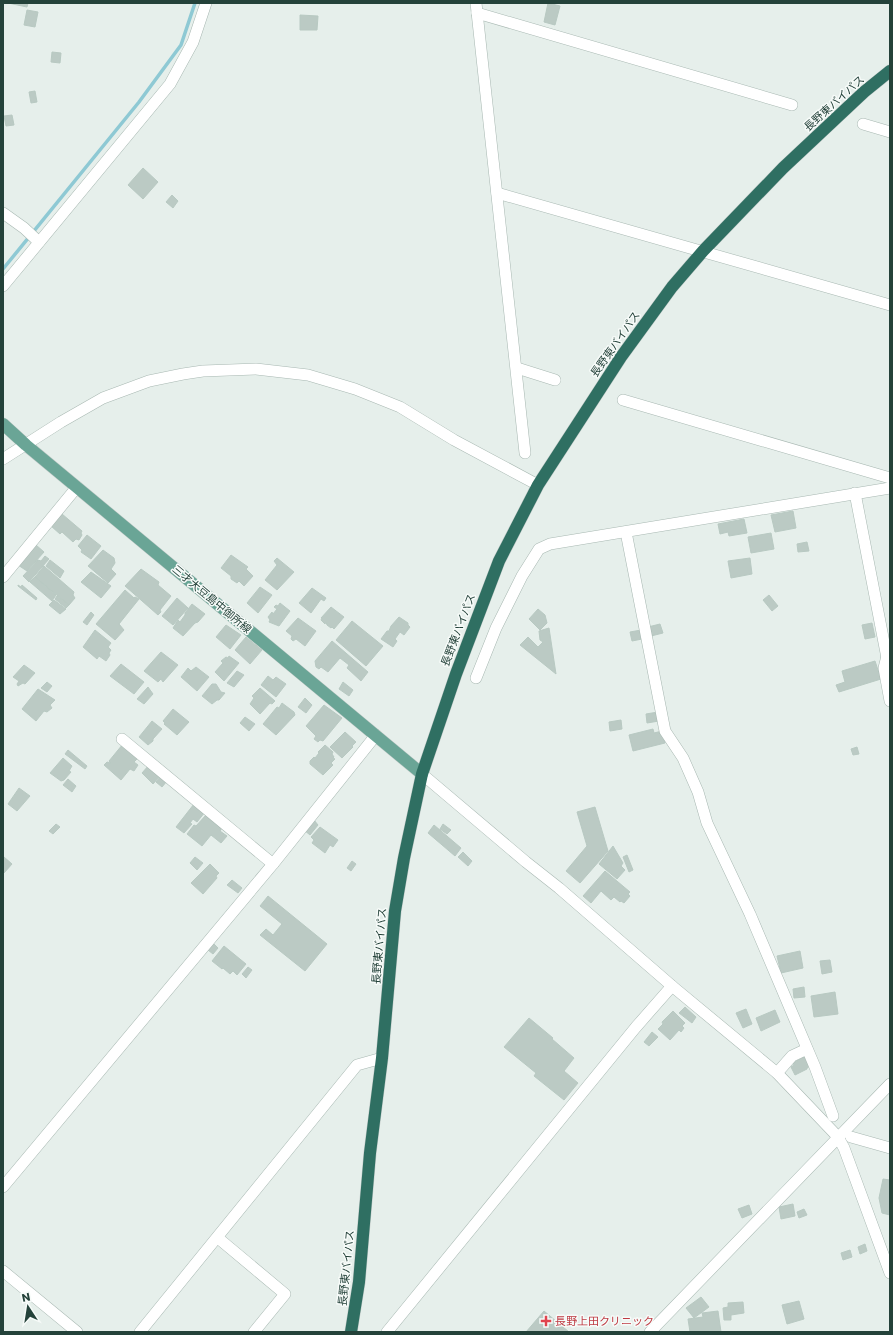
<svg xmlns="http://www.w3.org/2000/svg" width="893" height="1335" font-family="Poppins,'Noto Sans JP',sans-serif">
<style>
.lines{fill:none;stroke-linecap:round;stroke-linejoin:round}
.stream{stroke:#8ec9d4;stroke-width:3.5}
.building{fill:#bbcac4;stroke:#b8c9c2}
.minor-casing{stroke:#a8b8b2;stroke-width:12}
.major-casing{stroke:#c2cac8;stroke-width:13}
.highway-casing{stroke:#c2cac8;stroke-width:13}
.minor{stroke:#fff;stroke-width:11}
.major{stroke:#6aa596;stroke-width:12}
.highway{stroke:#2f6f62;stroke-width:12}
.health-dot{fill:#e0444e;stroke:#f7fbf9;stroke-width:1.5}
.labels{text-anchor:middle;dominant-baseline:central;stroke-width:3;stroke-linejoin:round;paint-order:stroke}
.street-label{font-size:11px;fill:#24423a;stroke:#f7fbf9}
.health-label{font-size:11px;fill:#be3a42;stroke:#f7fbf9;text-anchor:start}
</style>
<rect width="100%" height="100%" fill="#e6efeb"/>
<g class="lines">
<polyline class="stream" points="3,269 139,102 181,45 195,3"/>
</g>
<g class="building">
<polygon points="8,3 28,3 27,7"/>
<polygon points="548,3 560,6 555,25 544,22"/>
<polygon points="27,10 38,12 35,27 24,25"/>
<polygon points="300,15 318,16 317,30 300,30"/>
<polygon points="52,52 61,53 60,63 51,62"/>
<polygon points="35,91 37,102 31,103 29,92"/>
<polygon points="12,115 14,125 6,126 4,116"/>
<polygon points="143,168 158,182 143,199 128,185"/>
<polygon points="172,195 178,201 173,208 166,202"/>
<polygon points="793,511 796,528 775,532 771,515"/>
<polygon points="62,514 82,531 81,533 82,535 79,540 76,539 73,542 62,532 60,534 51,526"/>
<polygon points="744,519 747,533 729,536 728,532 720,534 718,524"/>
<polygon points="771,533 774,549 751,553 748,537"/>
<polygon points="87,535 101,546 91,559 81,552 82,550 78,546"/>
<polygon points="807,542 809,551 798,552 797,544"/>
<polygon points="36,545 44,552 27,571 18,565"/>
<polygon points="103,550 114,558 115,563 111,569 116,574 108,583 88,566"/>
<polygon points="231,555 248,567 246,569 253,576 244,586 239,581 237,583 231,579 231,576 221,568"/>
<polygon points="45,556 49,559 29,582 23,576 38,560 41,561"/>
<polygon points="277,558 294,572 277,590 265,580 277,565 274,561"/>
<polygon points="750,558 752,574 731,578 728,561"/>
<polygon points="50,560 64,571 60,578 46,566"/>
<polygon points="44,566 74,592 73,595 75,598 69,605 35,577"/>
<polygon points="141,569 159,582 158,585 171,596 160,610 161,612 158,615 125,586"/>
<polygon points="91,572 111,586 101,598 81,582"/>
<polygon points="35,577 56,595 52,601 30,582"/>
<polygon points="18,585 21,587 22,585 37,598 36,600 18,586"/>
<polygon points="260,587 272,595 258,613 247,603"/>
<polygon points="312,588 326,598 324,601 321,599 311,613 299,603"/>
<polygon points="125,590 134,598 135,597 139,599 119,624 124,630 115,640 96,624"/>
<polygon points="769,595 778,606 772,611 763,600"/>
<polygon points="57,596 69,605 66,608 55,599"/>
<polygon points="177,598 188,608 173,625 162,616"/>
<polygon points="54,600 66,609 60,614 49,605"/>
<polygon points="280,603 290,611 279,626 269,622 270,620 268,617 272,612 273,614 277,609 274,607 276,605 278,606"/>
<polygon points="192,604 205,614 198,622 195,623 183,636 173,628 178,620 180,622 185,615 185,613"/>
<polygon points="331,607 344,617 334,629 332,627 331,628 327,625 326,622 325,624 321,620 322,618 321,618"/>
<polygon points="538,609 545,615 547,623 540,630 529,619"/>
<polygon points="91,612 94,615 87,625 83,622"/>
<polygon points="399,617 408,623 408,625 410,627 404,635 400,632 395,639 397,641 393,647 381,639 387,631 389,631 391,626"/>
<polygon points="298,618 316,631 305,646 296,639 293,641 291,639 292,636 286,631"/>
<polygon points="352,621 383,646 366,666 336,640"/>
<polygon points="872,623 875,637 865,639 862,625"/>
<polygon points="660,624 663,633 651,636 648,627"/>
<polygon points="226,625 241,635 230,649 216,637"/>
<polygon points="549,628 556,674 520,645 528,637 538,647 543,642 540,640 539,631"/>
<polygon points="95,630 111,643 108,647 111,650 109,653 110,655 106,661 99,656 97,659 83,647"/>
<polygon points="641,630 642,639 632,641 630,632"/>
<polygon points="246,637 262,650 250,664 235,650"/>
<polygon points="332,641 368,672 361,681 347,668 349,665 340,658 328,672 321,667 319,669 316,667 315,661"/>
<polygon points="161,652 178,665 163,682 161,679 158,682 144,671"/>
<polygon points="229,656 239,663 224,681 215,672 223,663 221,661 226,657 228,658"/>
<polygon points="875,661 881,679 839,692 836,685 845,682 842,671"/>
<polygon points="121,664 144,682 134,694 110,676"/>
<polygon points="24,665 35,673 25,684 23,683 18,686 17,684 19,681 13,677"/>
<polygon points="196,667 209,677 197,691 181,677 188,668 191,671"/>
<polygon points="237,671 244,675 234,687 227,683"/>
<polygon points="268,676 273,680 276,677 286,684 276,697 261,685"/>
<polygon points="47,682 52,686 47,692 41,688"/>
<polygon points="343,682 353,690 349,696 339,689"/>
<polygon points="212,684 216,684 221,692 225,693 219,700 217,700 212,704 202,696"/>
<polygon points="148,687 153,694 144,704 137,699"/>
<polygon points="260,688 275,701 272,704 270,703 260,714 250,704 254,698 252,696"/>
<polygon points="38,689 55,700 50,705 52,708 47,712 44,711 36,721 22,709"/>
<polygon points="305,698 312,705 306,713 298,707"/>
<polygon points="282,703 294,712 295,715 276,735 263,724 277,707 279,708"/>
<polygon points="324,705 342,718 323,741 320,740 318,742 314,739 316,736 306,726"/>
<polygon points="173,709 189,722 177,735 164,724 165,723 163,721"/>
<polygon points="658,712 659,721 647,723 646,714"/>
<polygon points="245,717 255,724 249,731 240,723"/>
<polygon points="621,720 622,729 610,731 609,722"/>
<polygon points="152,721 162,729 153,739 153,741 148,745 139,737"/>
<polygon points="653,729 654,733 662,731 665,743 633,751 629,735"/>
<polygon points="345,732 356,742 352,746 353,747 342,758 330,747"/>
<polygon points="123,744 139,757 134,762 138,765 134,771 130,769 121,780 104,765 107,762 111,763 109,761"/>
<polygon points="325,745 333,752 332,754 334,757 333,758 335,759 331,763 333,765 323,775 310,764 310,761 314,757 315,758 319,753 318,752"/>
<polygon points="857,747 859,754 853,755 851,749"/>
<polygon points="68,750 87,766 85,769 65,754"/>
<polygon points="63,758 72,766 69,771 71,772 64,780 61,781 50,773"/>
<polygon points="149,765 161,775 153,784 142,773"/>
<polygon points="161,776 167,781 162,787 156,782"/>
<polygon points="68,779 76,786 72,792 63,785"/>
<polygon points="19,788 30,796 17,811 8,804"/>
<polygon points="194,804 205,812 197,822 193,819 190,823 192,824 184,833 176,827"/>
<polygon points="595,807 608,851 580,883 566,871 587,846 577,812"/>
<polygon points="206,815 222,828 220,831 227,836 221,843 211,835 202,846 187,834 194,825 196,826"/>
<polygon points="314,820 318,825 310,835 304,830"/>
<polygon points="56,824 60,827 53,834 49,831"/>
<polygon points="443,824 451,830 447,834 440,829"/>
<polygon points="434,825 461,848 455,856 428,833"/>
<polygon points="320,827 338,840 333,847 330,845 325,853 312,843 314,840 311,837"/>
<polygon points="613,846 623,863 621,866 625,870 617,879 599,864"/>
<polygon points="463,852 472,861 468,866 458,857"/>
<polygon points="627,855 633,870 629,872 623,857"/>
<polygon points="4,857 12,864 4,873 3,872"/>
<polygon points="195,857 203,863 197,870 190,863"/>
<polygon points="352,861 356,864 351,871 347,868"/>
<polygon points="210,864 219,873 216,876 217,878 203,894 191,883"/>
<polygon points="605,871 630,892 628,894 630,896 624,903 621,901 620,902 614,897 611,900 601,891 591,903 583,896"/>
<polygon points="232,880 242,888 238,893 227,885"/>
<polygon points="268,896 327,944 305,971 260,935 266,929 273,935 282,924 260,906"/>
<polygon points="213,943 218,948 213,954 208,950"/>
<polygon points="224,946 246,964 237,975 233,971 230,974 223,968 222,969 212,961"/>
<polygon points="800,951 803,968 781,973 777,956"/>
<polygon points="830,960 832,972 822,974 820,961"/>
<polygon points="248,967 252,970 246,978 242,974"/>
<polygon points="804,987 805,997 794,998 793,989"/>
<polygon points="835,992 838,1014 814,1017 811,996"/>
<polygon points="685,1007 696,1017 692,1023 679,1013"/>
<polygon points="746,1009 752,1024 743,1028 736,1013"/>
<polygon points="775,1010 780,1022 761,1031 756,1018"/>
<polygon points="673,1011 685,1023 682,1026 684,1028 681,1032 679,1030 670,1040 658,1029 663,1024 662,1022"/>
<polygon points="529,1018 553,1038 552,1039 574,1058 564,1071 578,1083 564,1100 534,1076 536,1073 504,1047"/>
<polygon points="652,1032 658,1037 649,1046 644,1042"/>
<polygon points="804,1057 805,1058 810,1066 807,1068 807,1069 795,1075 791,1067 794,1065 793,1063"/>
<polygon points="883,1179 890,1180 890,1215 882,1213 879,1198"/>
<polygon points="793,1204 795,1216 781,1219 779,1207"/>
<polygon points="749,1205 752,1214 742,1218 738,1209"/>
<polygon points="804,1209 807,1215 799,1218 797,1212"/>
<polygon points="865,1244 867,1251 860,1254 858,1247"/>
<polygon points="850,1250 852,1257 843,1260 841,1253"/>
<polygon points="701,1297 709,1307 694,1318 686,1308"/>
<polygon points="799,1301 804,1319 787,1324 782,1305"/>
<polygon points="743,1302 744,1313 731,1315 731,1320 724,1320 723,1308 728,1307 728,1303"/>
<polygon points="544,1311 569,1332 526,1332"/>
<polygon points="718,1311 721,1332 690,1332 688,1319 703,1317 702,1313"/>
</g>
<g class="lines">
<g class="minor-casing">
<g id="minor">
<polyline points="476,3 525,453"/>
<polyline points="477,13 792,105"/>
<polyline points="863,124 890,132"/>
<polyline points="497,193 890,305"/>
<polyline points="3,213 24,228 39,242"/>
<polyline points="3,286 170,84 193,42 206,3"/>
<polyline points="517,368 555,380"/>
<polyline points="623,400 890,478"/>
<polyline points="3,459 61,422 103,398 149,381 183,374 203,371 256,369 308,375 355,389 400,407 454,440 538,485"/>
<polyline points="855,493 887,658"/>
<polyline points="626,532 665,731 683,758 698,792 707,823 750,914 815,1067 833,1116"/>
<polyline points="3,577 77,487"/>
<polyline points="888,652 884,668 890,701"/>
<polyline points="476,678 496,628 522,576 539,549 550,544 890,488"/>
<polyline points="122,739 273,864"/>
<polyline points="422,774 526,862 559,888 672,986 777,1073 838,1137 844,1148 890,1273"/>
<polyline points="777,1073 792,1056 807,1049"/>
<polyline points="851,1137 890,1148"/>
<polyline points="3,1187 273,864 376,735"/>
<polyline points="218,1238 285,1294 254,1332"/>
<polyline points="3,1271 77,1332"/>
<polyline points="140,1332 357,1065 382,1058"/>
<polyline points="387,1332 636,1027 672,986"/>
<polyline points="650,1332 890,1084"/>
</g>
</g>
<g class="major-casing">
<polyline id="major" points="3,424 26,445 422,774"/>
</g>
<g class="highway-casing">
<polyline id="highway" points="351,1332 359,1282 370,1153 382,1058 395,911 404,858 422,774 456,674 499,561 538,485 621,357 672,287 703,251 783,168 864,92 890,71"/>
</g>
<use href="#minor" class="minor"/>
<use href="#major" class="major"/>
<use href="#highway" class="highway"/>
</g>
<path class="health-dot" d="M544 1315h4v4h4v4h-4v4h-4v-4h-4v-4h4z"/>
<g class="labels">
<g class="street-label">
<text transform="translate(834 103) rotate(-42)">長野東バイパス</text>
<text transform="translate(615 344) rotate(-55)">長野東バイパス</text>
<text transform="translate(212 599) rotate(40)">三才大豆島中御所線</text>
<text transform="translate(458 630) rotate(-69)">長野東バイパス</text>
<text transform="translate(379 946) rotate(-85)">長野東バイパス</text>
<text transform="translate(346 1268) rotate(-84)">長野東バイパス</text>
</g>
<g class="health-label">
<text x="555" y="1321">長野上田クリニック</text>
</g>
</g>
<rect width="893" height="1335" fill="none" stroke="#24423a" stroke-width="8"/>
<g transform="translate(28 1307) rotate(348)" stroke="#f7fbf9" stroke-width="3" paint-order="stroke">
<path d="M0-3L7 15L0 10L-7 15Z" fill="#24423a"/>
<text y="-6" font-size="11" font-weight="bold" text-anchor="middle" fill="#24423a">N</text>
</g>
</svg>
